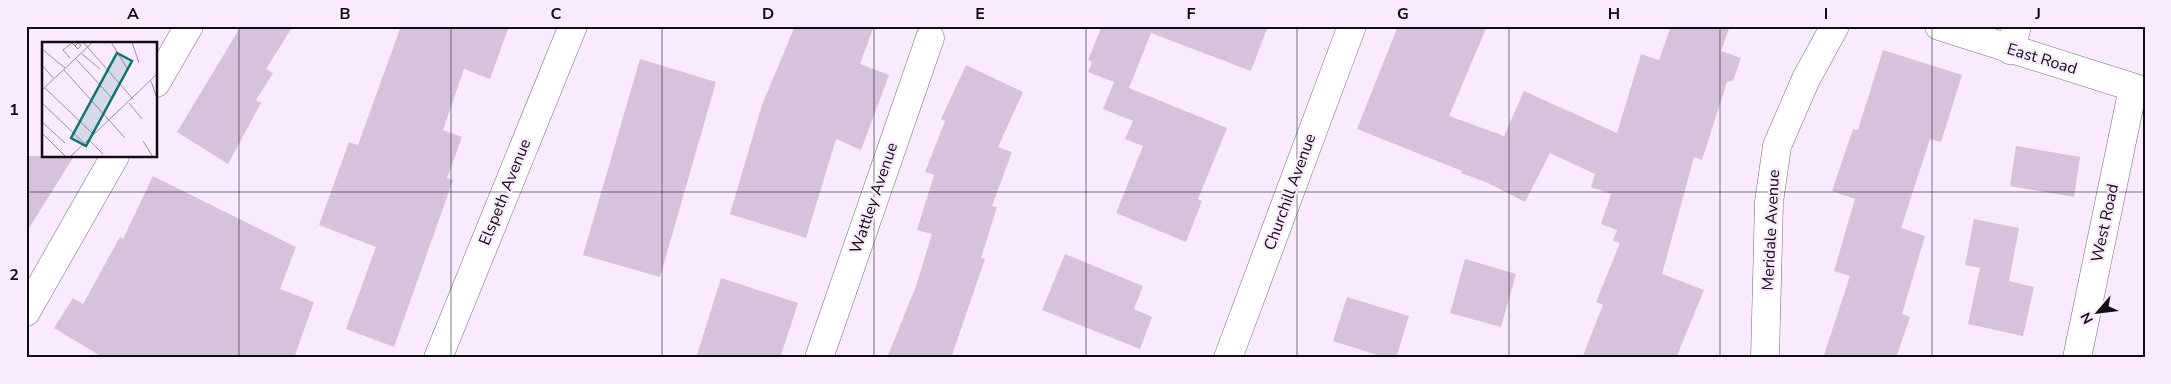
<svg xmlns="http://www.w3.org/2000/svg" width="2171" height="384" font-family="'Nunito Sans',sans-serif">
<style>
.building{fill:#d6c3db}
.lines{fill:none;stroke-linecap:round;stroke-linejoin:round}
.minor-casing{stroke:#78687c;stroke-width:29}
.minor{stroke:#fff;stroke-width:28}
.grid{fill:none;stroke:#110b12;stroke-width:1;stroke-opacity:0.55}
.labels{text-anchor:middle;dominant-baseline:central;stroke-width:4.5;stroke-linejoin:round;paint-order:stroke}
.street-label{font-size:16px;fill:#110b12;stroke:#f9eafd}
.inset-road{fill:none;stroke:#9c919f;stroke-width:1}
.view{fill:#0f766e;fill-opacity:0.15;stroke:#0f766e;stroke-width:2.5}
.inset-edge{fill:none;stroke:#110b12;stroke-width:2.5}
.neatline{fill:none;stroke:#110b12;stroke-width:2}
.grid-label{font-size:16px;text-anchor:middle;font-weight:bold;fill:#110b12}
</style>
<rect width="100%" height="100%" fill="#f9eafd"/>
<g class="building">
<polygon points="241,26 293,26 266,69 273,73 256,100 261,103 228,164 177,132"/>
<polygon points="401,26 509,26 490,79 464,69 443,130 462,137 447,178 453,180 394,347 346,329 376,247 319,225 349,142 358,145"/>
<polygon points="795,26 874,26 860,64 889,75 861,150 836,139 806,238 730,214 762,105"/>
<polygon points="1102,26 1268,26 1251,71 1151,33 1129,88 1227,128 1198,199 1202,201 1186,242 1116,213 1143,146 1125,139 1133,121 1103,109 1114,82 1088,72 1092,62 1088,60"/>
<polygon points="1398,26 1487,26 1449,116 1504,136 1524,91 1617,133 1641,54 1659,60 1671,26 1730,26 1721,51 1741,58 1733,81 1727,82 1702,160 1694,157 1662,274 1704,290 1676,358 1582,358 1603,305 1596,302 1620,243 1613,241 1617,230 1601,224 1611,194 1591,187 1595,174 1550,153 1525,202 1488,183 1461,173 1462,171 1357,129"/>
<polygon points="1883,50 1962,75 1941,142 1930,139 1901,228 1925,236 1902,314 1910,317 1896,358 1823,358 1850,276 1834,271 1855,199 1832,191 1853,129 1858,130"/>
<polygon points="640,59 716,82 660,277 583,255"/>
<polygon points="966,65 1023,92 998,147 1012,152 992,206 997,207 981,258 985,259 951,358 887,358 916,286 932,234 917,230 934,175 925,172 945,121 941,119"/>
<polygon points="2016,146 2080,157 2074,197 2010,186"/>
<polygon points="26,156 74,156 26,233"/>
<polygon points="153,176 296,247 280,289 314,302 294,358 104,358 54,328 73,298 83,304 120,237 123,239"/>
<polygon points="1974,219 2019,228 2009,281 2034,287 2023,336 1968,324 1980,268 1965,265"/>
<polygon points="1065,254 1143,286 1134,309 1152,317 1140,349 1042,310"/>
<polygon points="1465,259 1516,274 1501,327 1450,313"/>
<polygon points="721,278 798,303 780,358 696,358"/>
<polygon points="1347,297 1409,316 1396,358 1387,358 1333,341"/>
</g>
<g class="lines">
<g class="minor-casing">
<g id="minor">
<polyline points="1939,26 2145,91"/>
<polyline points="2010,50 2017,26"/>
<polyline points="156,83 189,26"/>
<polyline points="26,312 115,156"/>
<polyline points="438,358 573,26"/>
<polyline points="819,358 930,38"/>
<polyline points="1228,358 1352,26"/>
<polyline points="1765,358 1769,202 1777,146 1806,79 1835,26"/>
<polyline points="2077,358 2133,88"/>
</g>
</g>
<use href="#minor" class="minor"/>
</g>
<path class="grid" d="M239,26V358M451,26V358M662,26V358M874,26V358M1086,26V358M1297,26V358M1509,26V358M1720,26V358M1932,26V358M26,192H2145"/>
<g class="labels">
<g class="street-label">
<text transform="translate(2042 59) rotate(17)">East Road</text>
<text transform="translate(505 192) rotate(-68)">Elspeth Avenue</text>
<text transform="translate(1290 192) rotate(-70)">Churchill Avenue</text>
<text transform="translate(874 198) rotate(-71)">Wattley Avenue</text>
<text transform="translate(2105 223) rotate(-78)">West Road</text>
<text transform="translate(1771 230) rotate(-87)">Meridale Avenue</text>
</g>
</g>
<g transform="translate(42 42)">
<rect width="115" height="115" fill="#f9eafd"/>
<path class="inset-road" d="M41,0L91,57M69,0L86,28M90,0L97,21M30,1L36,7L39,3L36,1L33,4M0,7L23,26M40,12L58,27M28,16L21,8L31,0M34,17L69,55M0,23L11,36M22,28L83,96M109,39L115,56M3,46L51,92M0,48L51,0M0,61L42,101M87,61L100,77M0,80L23,101M0,91L24,115M46,97L61,112M101,99L111,115M28,115L115,32"/>
<path class="view" d="M75,11L90,19L44,104L29,96Z"/>
<rect width="115" height="115" class="inset-edge"/>
</g>
<rect width="2171" height="384" fill="none" stroke="#f9eafd" stroke-width="55"/>
<g transform="translate(2098 312) rotate(242)" stroke="#f9eafd" stroke-width="4" paint-order="stroke">
<path d="M0-4L9 19L0 12L-9 19Z" fill="#110b12"/>
<text y="-8" font-size="14" font-weight="bold" text-anchor="middle" fill="#110b12">N</text>
</g>
<rect x="28" y="28" width="2116" height="328" class="neatline"/>
<g class="grid-label">
<text x="133" y="19">A</text>
<text x="345" y="19">B</text>
<text x="556" y="19">C</text>
<text x="768" y="19">D</text>
<text x="980" y="19">E</text>
<text x="1191" y="19">F</text>
<text x="1403" y="19">G</text>
<text x="1614" y="19">H</text>
<text x="1826" y="19">I</text>
<text x="2038" y="19">J</text>
<text x="14" y="115">1</text>
<text x="14" y="280">2</text>
</g>
</svg>
